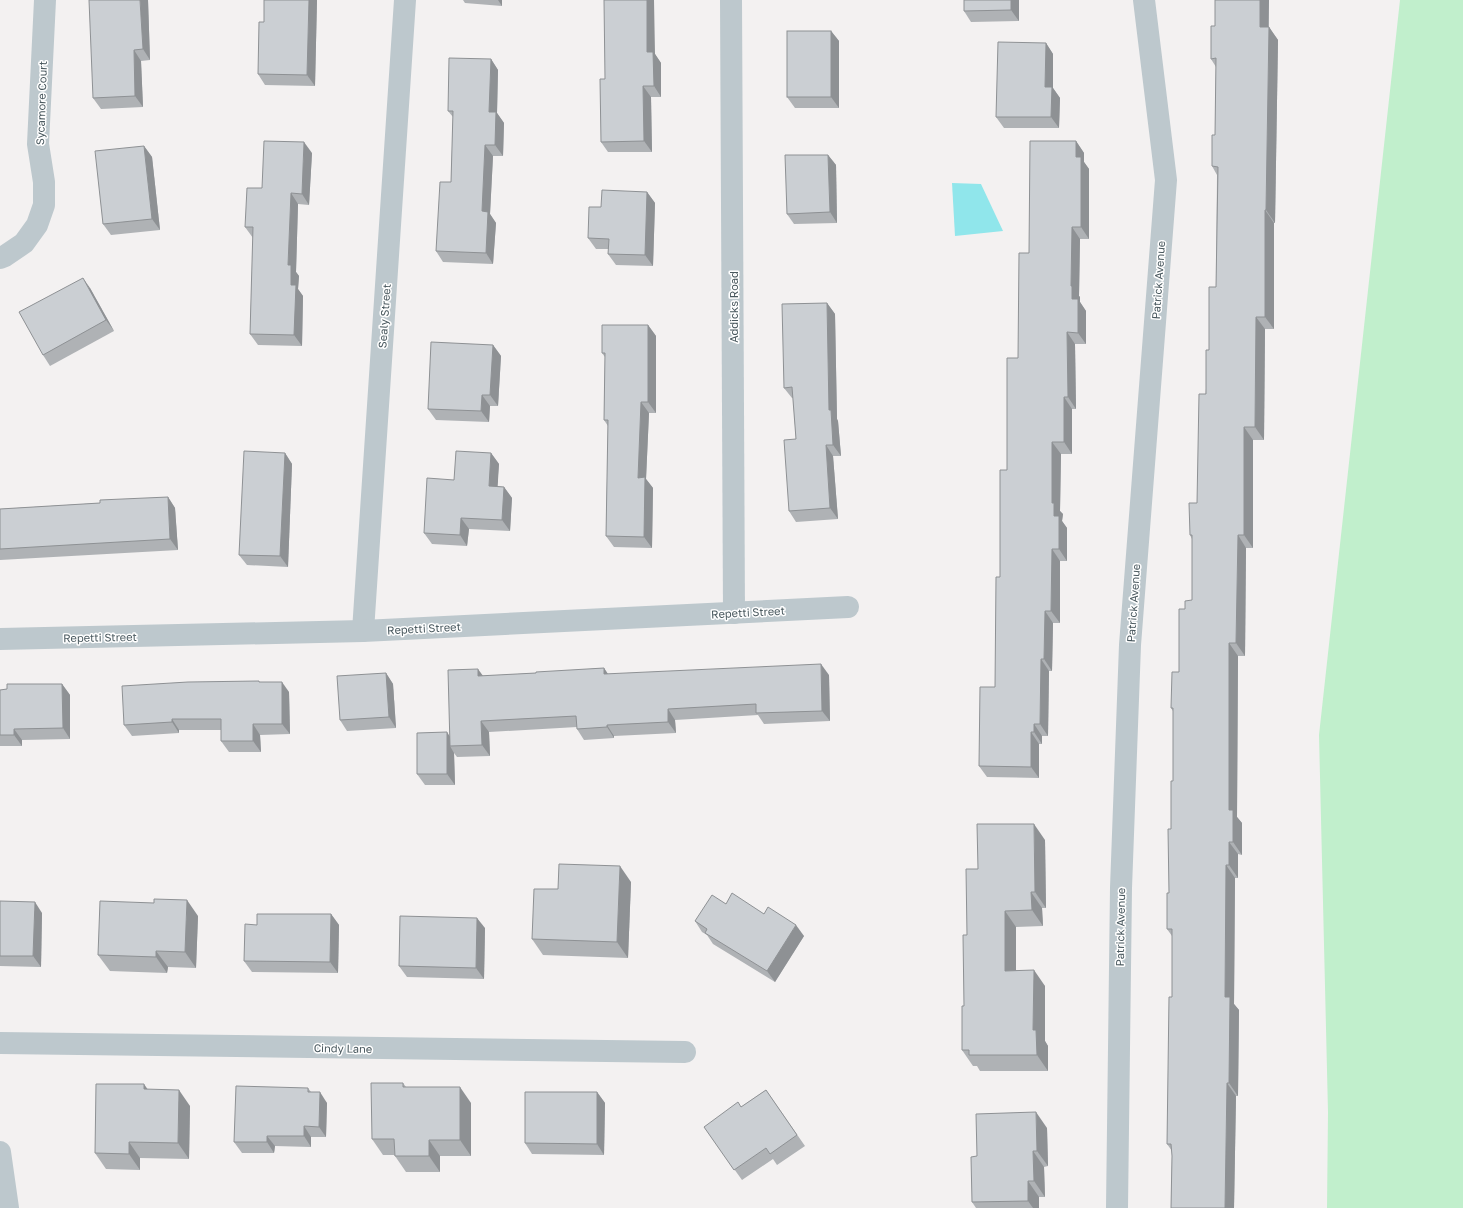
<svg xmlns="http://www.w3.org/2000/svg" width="1463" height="1208" font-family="'Golos Text',sans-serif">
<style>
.green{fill:#c1efcc}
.water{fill:#90e6eb}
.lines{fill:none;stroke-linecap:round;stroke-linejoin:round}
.minor{stroke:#bdc8cd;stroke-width:22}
.wall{fill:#afb2b5}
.shaded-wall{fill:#8e9194}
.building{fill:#cbcfd3;stroke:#8e9194}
.labels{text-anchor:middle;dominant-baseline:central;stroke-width:3;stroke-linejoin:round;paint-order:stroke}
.street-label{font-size:11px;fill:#49585e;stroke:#fff}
</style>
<rect width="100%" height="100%" fill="#f3f1f1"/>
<polygon class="green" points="1400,0 1463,0 1463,1208 1327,1208 1328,1112 1319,735"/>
<polygon class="water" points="952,183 981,184 1003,231 955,236"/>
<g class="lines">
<g class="minor">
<polyline points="731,0 734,613"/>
<polyline points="0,258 5,256 24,243 37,225 44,205 44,182 38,144 45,0"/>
<polyline points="363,631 405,0"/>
<polyline points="0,639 363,631 848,607"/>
<polyline points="0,1043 685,1052"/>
<polyline points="0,1152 8,1208"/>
<polyline points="1117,1208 1121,888 1130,645 1166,180 1144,0"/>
</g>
</g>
<g class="wall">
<polygon points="148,0 150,60 141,61 143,107 101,109 93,98"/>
<polygon points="264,0 317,0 315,86 265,85 258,74 264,22"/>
<polygon points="463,0 502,0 502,6 465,3"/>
<polygon points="1019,0 1019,21 971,22 964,11"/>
<polygon points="1215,0 1269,0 1269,27 1278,40 1275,223 1274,223 1274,329 1265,329 1264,440 1253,440 1253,548 1246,548 1245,656 1238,656 1237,817 1242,823 1242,855 1238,854 1238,878 1235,878 1234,1004 1239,1010 1238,1096 1236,1096 1234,1208 1171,1208 1172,1156 1172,1151 1167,1144 1172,997 1172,936 1167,929 1169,893 1173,781 1173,711 1171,708 1179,672 1185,609 1192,600 1192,539 1190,535 1197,503 1209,350 1216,287 1217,175 1212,166 1215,135 1216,67 1211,59 1215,26"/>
<polygon points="831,31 839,41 839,108 795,108 787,97"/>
<polygon points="1046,43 1053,54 1053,88 1060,98 1059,128 1004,128 996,117"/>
<polygon points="655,54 661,63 661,97 651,97 652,152 608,152 601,142 605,79"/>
<polygon points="491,59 498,70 497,113 504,123 503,156 493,156 490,214 496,223 493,264 443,262 436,251 451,182 453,117 448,111"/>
<polygon points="1076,141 1084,153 1084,162 1089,169 1089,239 1080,239 1079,296 1080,297 1080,302 1086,311 1086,344 1075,344 1076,409 1072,409 1072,454 1061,454 1060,511 1063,514 1062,521 1067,528 1067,561 1060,561 1060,623 1053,623 1052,671 1049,671 1048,736 1042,736 1042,744 1039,744 1039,778 987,777 979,766 995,687 1000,577 1007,470 1029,253"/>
<polygon points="144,146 152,157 160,230 111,235 103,224"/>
<polygon points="312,153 309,205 298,204 296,272 299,276 298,289 303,296 302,346 258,345 250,334 253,238 245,227"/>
<polygon points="828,155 836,165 837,223 794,224 787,214"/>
<polygon points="647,192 655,203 653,266 616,265 608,254 609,249 596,249 588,238 601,207"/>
<polygon points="90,288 114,331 50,366 43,355"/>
<polygon points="827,303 835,314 837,419 838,421 841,456 833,456 838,519 796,522 789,511 796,439 793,398 792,398 784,388"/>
<polygon points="648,325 656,336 656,413 649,413 646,479 653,488 652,548 614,547 606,536 608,426 604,420 605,357 602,353"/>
<polygon points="493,345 501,356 498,406 490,406 489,422 436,420 428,409"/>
<polygon points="285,453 292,464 288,567 247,565 239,555"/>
<polygon points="491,453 499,464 497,486 504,487 512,498 510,531 469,529 467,546 432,544 424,533 454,480"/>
<polygon points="168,497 175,508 178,550 0,560 0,509 100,503"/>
<polygon points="604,668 608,674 829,675 830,721 764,724 758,715 675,720 676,733 614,736 614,738 584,740 577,729 577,727 489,732 490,756 457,757 454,753 455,785 425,785 417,774 450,736 483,676 536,673"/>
<polygon points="386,673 393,684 396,728 347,731 340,720"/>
<polygon points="260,682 289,692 290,734 260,735 261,752 229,752 221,741 221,730 179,730 179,733 132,736 124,725"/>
<polygon points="62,684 70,695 70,739 22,740 22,746 0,746 0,690"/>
<polygon points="1045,840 1046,908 1042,908 1043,926 1016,927 1016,970 1045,986 1045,1041 1048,1046 1048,1071 980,1071 977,1066 973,1066 962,1050 967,935"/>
<polygon points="631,882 628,958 543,955 532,939 558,889"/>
<polygon points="0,901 42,913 41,967 0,966"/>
<polygon points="726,904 764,914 804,936 775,982 713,944 707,935 702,932 695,921"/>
<polygon points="331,914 339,925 338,973 252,972 244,961 257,925"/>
<polygon points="198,916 196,968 168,967 167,973 110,971 98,955"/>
<polygon points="485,928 484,979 407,977 399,966"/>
<polygon points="403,1083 406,1087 471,1103 471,1156 440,1156 440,1172 406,1172 395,1156 394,1155 383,1155 372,1139"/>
<polygon points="308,1088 311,1092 327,1103 326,1137 311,1137 311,1147 275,1146 274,1153 242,1153 234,1142"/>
<polygon points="147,1089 190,1106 189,1159 140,1158 140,1170 106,1169 95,1153"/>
<polygon points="766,1090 805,1146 777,1165 773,1159 742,1180 704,1127 741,1107"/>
<polygon points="597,1092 605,1103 604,1155 532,1154 525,1143"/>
<polygon points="1047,1128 1048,1166 1044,1167 1045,1197 1039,1197 1039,1208 976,1208 972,1202 977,1156"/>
</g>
<g class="shaded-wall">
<polygon points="140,0 148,0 150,60 143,49"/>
<polygon points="309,0 317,0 315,86 307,75"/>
<polygon points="498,0 502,0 502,6"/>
<polygon points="647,0 654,0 655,54 661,63 661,97 654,86 647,52"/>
<polygon points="1011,0 1019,0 1019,21 1011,10"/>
<polygon points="1260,0 1269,0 1268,39 1260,27"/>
<polygon points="1269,27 1278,40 1275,223 1266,210"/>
<polygon points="831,31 839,41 839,108 831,97"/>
<polygon points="1046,43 1053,54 1053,88 1060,98 1059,128 1051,117 1045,87"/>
<polygon points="134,50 141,61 143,107 135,96"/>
<polygon points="491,59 498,70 497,113 504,123 503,156 495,145 489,112"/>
<polygon points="643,86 651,97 652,152 644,141"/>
<polygon points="1076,141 1084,153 1084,162 1089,169 1089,239 1081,227 1076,157"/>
<polygon points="304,142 312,153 309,205 302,194"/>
<polygon points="485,145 493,156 490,214 496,223 493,264 486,253 482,211"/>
<polygon points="144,146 152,157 160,230 152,219"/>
<polygon points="828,155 836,165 837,223 830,212"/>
<polygon points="647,192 655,203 653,266 645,255"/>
<polygon points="291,193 298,204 296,272 299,276 298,289 303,296 302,346 294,335 291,285 288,265"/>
<polygon points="1265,210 1274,223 1274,329 1265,317"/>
<polygon points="1072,227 1080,239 1079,296 1080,297 1080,302 1086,311 1086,344 1078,333 1072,299 1071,286"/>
<polygon points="83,278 90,288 114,331 106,320"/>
<polygon points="827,303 835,314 837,419 838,421 841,456 833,445 829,410"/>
<polygon points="1256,317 1265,329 1264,440 1255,427"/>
<polygon points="648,325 656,336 656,413 648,402"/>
<polygon points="1067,332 1075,344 1076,409 1068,397"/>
<polygon points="493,345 501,356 498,406 490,395"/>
<polygon points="482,395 490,406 489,422 481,411"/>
<polygon points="1064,397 1072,409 1072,454 1064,442"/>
<polygon points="641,402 649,413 646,479 653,488 652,548 644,537 638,478"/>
<polygon points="1244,427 1253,440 1253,548 1244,535"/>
<polygon points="1052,442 1061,454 1060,511 1063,514 1062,521 1067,528 1067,561 1059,549 1052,503"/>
<polygon points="826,445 833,456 838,519 830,508"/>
<polygon points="285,453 292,464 288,567 280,556"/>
<polygon points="491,453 499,464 497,497 489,486"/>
<polygon points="504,487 512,498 510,531 502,520"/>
<polygon points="168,497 175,508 178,550 170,539"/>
<polygon points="461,518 469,529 467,546 460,535"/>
<polygon points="1238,535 1246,548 1245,656 1236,643"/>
<polygon points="1052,549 1060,561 1060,623 1051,611"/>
<polygon points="1045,611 1053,623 1052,671 1044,659"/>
<polygon points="1229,643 1238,656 1237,817 1242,823 1242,855 1233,842 1229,810"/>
<polygon points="1041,659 1049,671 1048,736 1040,724"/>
<polygon points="821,664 829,675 830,721 822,711"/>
<polygon points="604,668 611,679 604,674"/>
<polygon points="478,669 486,680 478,676"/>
<polygon points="386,673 393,684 396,728 389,717"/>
<polygon points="282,682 289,692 290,734 282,724"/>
<polygon points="62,684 70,695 70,739 63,728"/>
<polygon points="668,709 675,720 676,733 668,722"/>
<polygon points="172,719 179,730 179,733 172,722"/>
<polygon points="481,721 489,732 490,756 482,745"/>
<polygon points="253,724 260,735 261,752 253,741"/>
<polygon points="1034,724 1042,736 1042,744 1034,732"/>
<polygon points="607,725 614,736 614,738 607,727"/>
<polygon points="14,729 22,740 22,746 14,735"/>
<polygon points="447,732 454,743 450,746 454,753 455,785 447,774"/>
<polygon points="1031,732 1039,744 1039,778 1031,767"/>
<polygon points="1034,824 1045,840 1046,908 1035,892"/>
<polygon points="1229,842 1238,854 1238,878 1229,865"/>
<polygon points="1226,865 1235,878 1234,1004 1239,1010 1238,1096 1229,1083 1225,997"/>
<polygon points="620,866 631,882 628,958 617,942"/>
<polygon points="1031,892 1042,908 1043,926 1032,910"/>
<polygon points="187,900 198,916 196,968 185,952"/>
<polygon points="35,902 42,913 41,967 33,956"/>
<polygon points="1005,911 1016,927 1016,986 1005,971"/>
<polygon points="331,914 339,925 338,973 330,962"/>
<polygon points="477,918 485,928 484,979 476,968"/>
<polygon points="796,925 804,936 775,982 767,971"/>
<polygon points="156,951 168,967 167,973 156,957"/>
<polygon points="1034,970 1045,986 1045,1041 1048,1046 1048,1071 1037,1055 1033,1030"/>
<polygon points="1227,1083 1236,1096 1234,1208 1225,1208"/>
<polygon points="144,1084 155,1100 144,1089"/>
<polygon points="460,1087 471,1103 471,1156 460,1140"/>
<polygon points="179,1090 190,1106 189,1159 178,1143"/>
<polygon points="320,1092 327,1103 326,1137 319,1127"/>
<polygon points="597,1092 605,1103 604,1155 597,1144"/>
<polygon points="1036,1112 1047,1128 1048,1166 1037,1151"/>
<polygon points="304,1126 311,1137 311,1147 304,1136"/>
<polygon points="267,1136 275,1146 274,1153 267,1142"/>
<polygon points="429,1140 440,1156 440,1172 429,1156"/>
<polygon points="129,1142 140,1158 140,1170 129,1154"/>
<polygon points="1033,1151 1044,1167 1045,1197 1034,1181"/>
<polygon points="1028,1181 1039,1197 1039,1208 1033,1208 1028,1201"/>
</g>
<g class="building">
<polygon points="89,0 140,0 143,49 134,50 135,96 93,98"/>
<polygon points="264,0 309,0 307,75 258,74 259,22 264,22"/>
<polygon points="604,0 647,0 647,52 653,52 654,86 643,86 644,141 601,142 600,79 605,79"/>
<polygon points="964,0 1011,0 1011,10 964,11"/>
<polygon points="1215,0 1260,0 1260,27 1269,27 1266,210 1265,210 1265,317 1256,317 1255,427 1244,427 1244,535 1238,535 1236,643 1229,643 1229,810 1233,810 1233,842 1229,842 1229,865 1226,865 1225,997 1230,997 1229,1083 1227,1083 1225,1208 1171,1208 1172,1156 1171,1144 1167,1144 1169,997 1172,997 1172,929 1167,929 1167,893 1169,893 1168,829 1171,829 1171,781 1173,781 1173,708 1171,708 1172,672 1179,672 1179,609 1185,609 1185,601 1192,600 1192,535 1190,535 1189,503 1197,503 1199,394 1206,394 1206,350 1209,350 1209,287 1216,287 1218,167 1212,166 1212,135 1215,135 1216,58 1211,59 1211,26 1215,26"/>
<rect x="787" y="31" width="44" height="66"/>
<polygon points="998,42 1046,43 1045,87 1052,87 1051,117 996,117"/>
<polygon points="449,58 491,59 489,112 496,112 495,145 485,145 482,211 488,212 486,253 436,251 440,182 451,182 453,111 448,111"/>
<polygon points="264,141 304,142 302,194 291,193 288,265 291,265 291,285 296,285 294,335 250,334 253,227 245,227 247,188 262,188"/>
<polygon points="1030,141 1076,141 1076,157 1081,157 1081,227 1072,227 1071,286 1072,286 1072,299 1078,299 1078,333 1067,332 1068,397 1064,397 1064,442 1052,442 1052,503 1054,503 1054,516 1059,516 1059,549 1052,549 1051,611 1045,611 1044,659 1041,659 1040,724 1034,724 1034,732 1031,732 1031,767 979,766 980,687 995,687 996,577 1000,577 1000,470 1007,470 1007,358 1018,358 1019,253 1029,253"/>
<polygon points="144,146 152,219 103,224 95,151"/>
<polygon points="785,155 828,155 830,212 787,214"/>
<polygon points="602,190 647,192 645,255 608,254 609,239 588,238 589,207 601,207"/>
<polygon points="83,278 106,320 43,355 19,312"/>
<polygon points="827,303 829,410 831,410 833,445 826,445 830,508 789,511 784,440 796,439 792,387 784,388 782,304"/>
<polygon points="602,325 648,325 648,402 641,402 638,478 645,477 644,537 606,536 608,420 604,420 605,353 602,353"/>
<polygon points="431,342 493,345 490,395 482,395 481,411 428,409"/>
<polygon points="244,451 285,453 280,556 239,555"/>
<polygon points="456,451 491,453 489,486 504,487 502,520 461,518 460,535 424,533 427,478 454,480"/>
<polygon points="168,497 170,539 0,549 0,509 100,503 100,500"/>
<polygon points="821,664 822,711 756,713 756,704 668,709 668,722 607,725 607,727 577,729 576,716 481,721 482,745 450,746 448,670 478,669 478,676 536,673 536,672 604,668 604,674"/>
<polygon points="386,673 389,717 340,720 337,676"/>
<polygon points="259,681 259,682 282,682 282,724 253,724 253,741 221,741 221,719 172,719 172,722 124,725 122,686 188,682"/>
<polygon points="7,684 62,684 63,728 14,729 14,735 0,735 0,690 7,689"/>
<polygon points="447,732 447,774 417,774 417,733"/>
<polygon points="977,824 1034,824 1035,892 1031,892 1032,910 1005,911 1005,971 1034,970 1033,1030 1036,1030 1037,1055 969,1055 969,1050 962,1050 962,1006 964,1006 963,935 967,935 966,869 978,869"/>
<polygon points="559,864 620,866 617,942 532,939 534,889 558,889"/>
<polygon points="732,893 764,914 768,907 796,925 767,971 705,933 707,929 695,921 712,895 726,904"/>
<polygon points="154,899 187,900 185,952 156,951 156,957 98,955 100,901 154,903"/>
<polygon points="0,901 35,902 33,956 0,956"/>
<polygon points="257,914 331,914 330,962 244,961 245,924 257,925"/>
<polygon points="400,916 477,918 476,968 399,966"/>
<polygon points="371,1083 403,1083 403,1087 460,1087 460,1140 429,1140 429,1156 395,1156 394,1139 372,1139"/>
<polygon points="96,1084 144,1084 144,1089 179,1090 178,1143 129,1142 129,1154 95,1153"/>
<polygon points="236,1086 308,1088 308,1092 320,1092 319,1127 304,1126 304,1136 267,1136 267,1142 234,1142"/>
<polygon points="766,1090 797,1135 770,1154 766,1148 734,1170 704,1127 738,1102 741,1107"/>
<polygon points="525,1092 597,1092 597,1144 525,1143"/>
<polygon points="1036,1112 1037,1151 1033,1151 1034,1181 1028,1181 1028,1201 972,1202 971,1157 977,1156 976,1114"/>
</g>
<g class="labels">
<g class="street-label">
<text transform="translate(41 103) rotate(-88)">Sycamore Court</text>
<text transform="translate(1158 280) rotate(-86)">Patrick Avenue</text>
<text transform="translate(733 307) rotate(-90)">Addicks Road</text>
<text transform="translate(384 316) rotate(-86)">Sealy Street</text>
<text transform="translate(1133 603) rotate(-86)">Patrick Avenue</text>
<text transform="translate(748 612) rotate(-3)">Repetti Street</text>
<text transform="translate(424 628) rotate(-3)">Repetti Street</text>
<text transform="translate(100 637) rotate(-1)">Repetti Street</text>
<text transform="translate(1120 927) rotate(-89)">Patrick Avenue</text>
<text transform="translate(343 1048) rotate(1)">Cindy Lane</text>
</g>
</g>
</svg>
